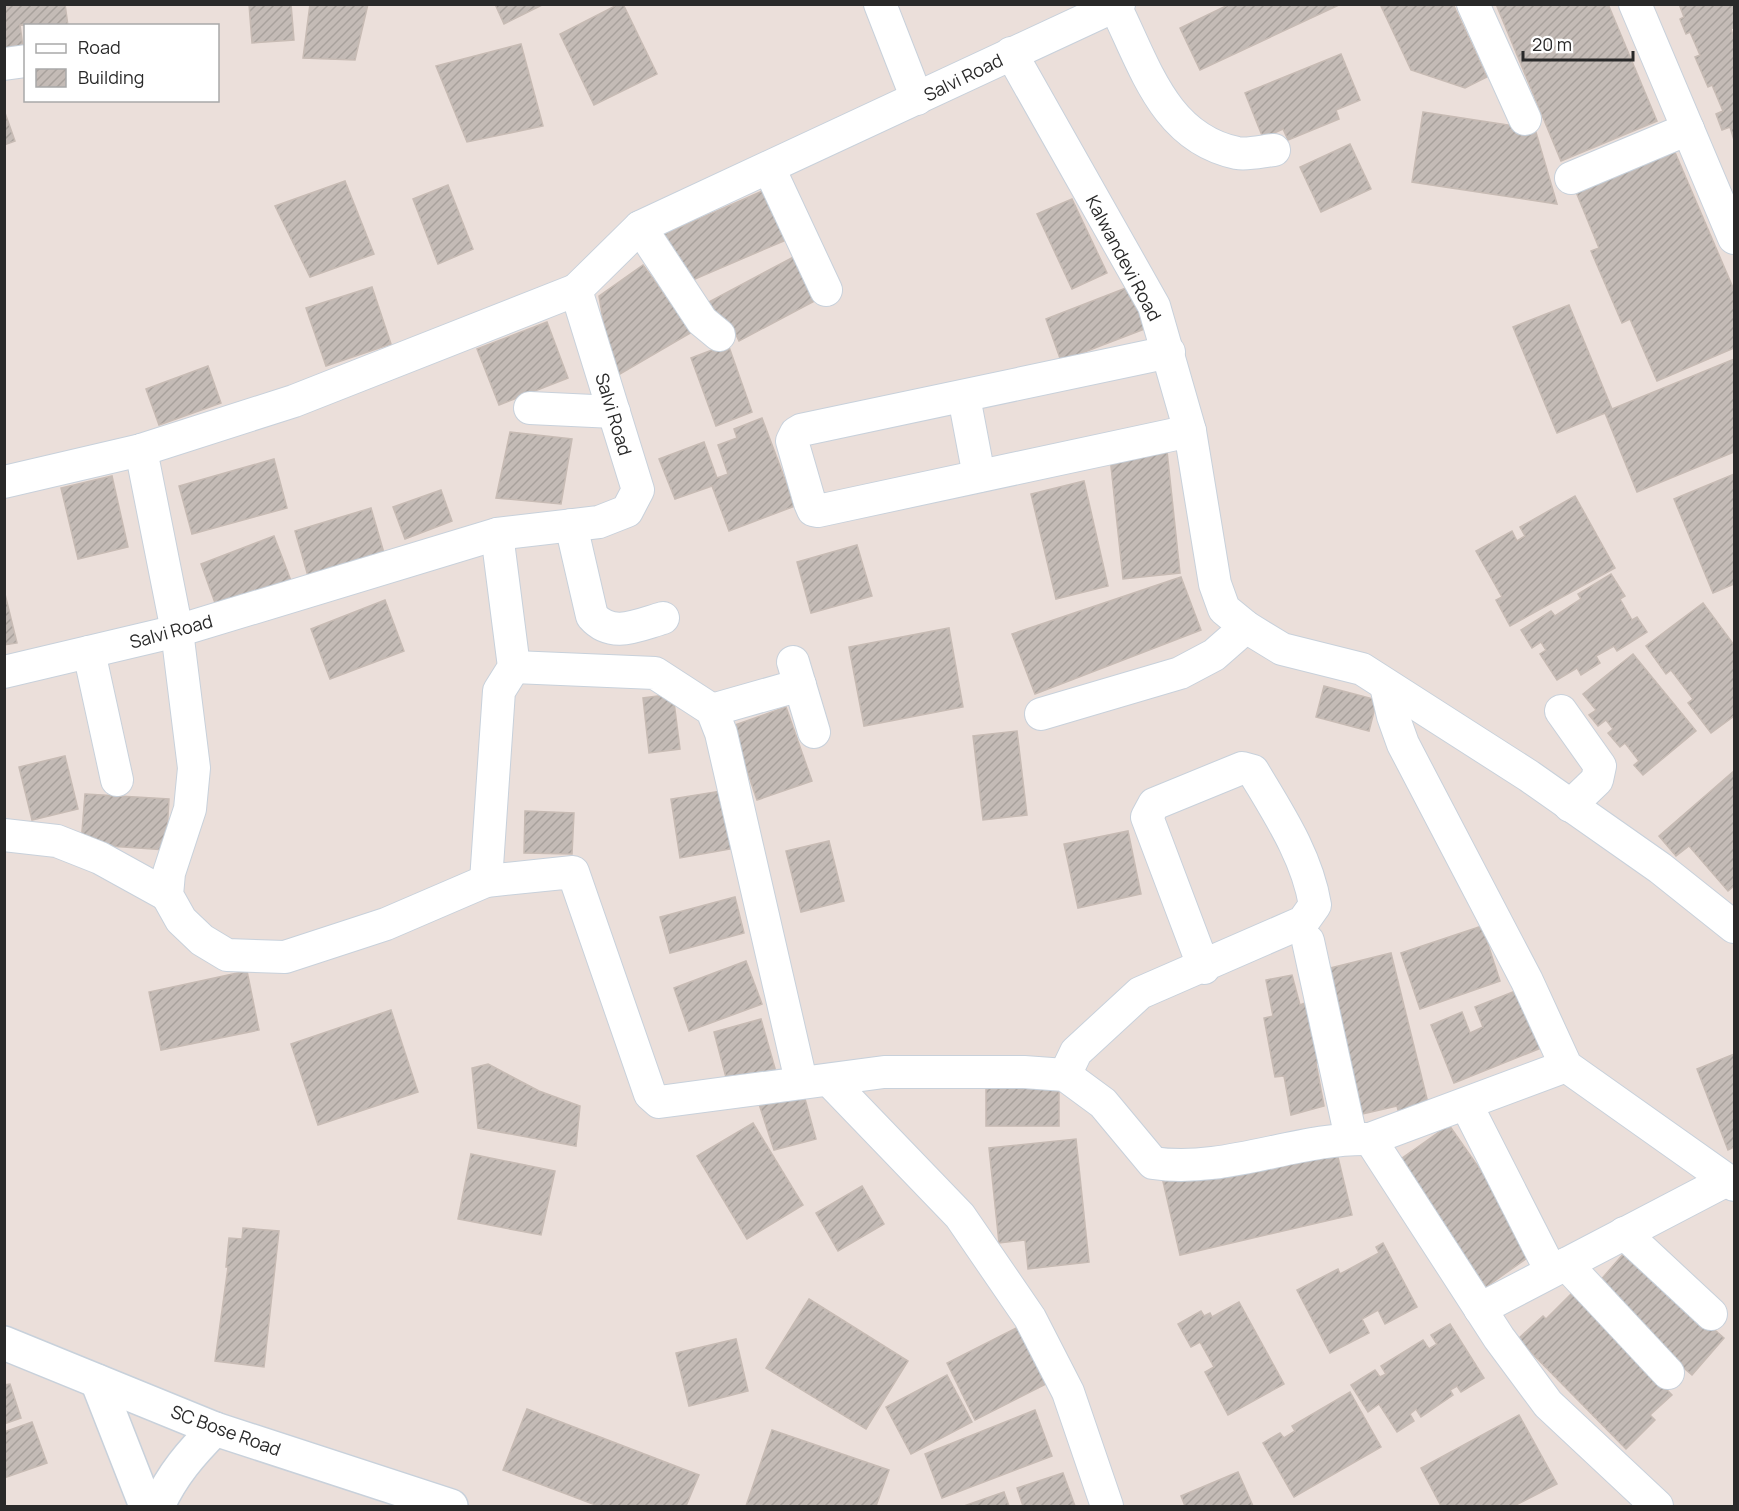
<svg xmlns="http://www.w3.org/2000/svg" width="1739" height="1511" font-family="Manrope,sans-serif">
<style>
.building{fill:url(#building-hatch);stroke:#c7bbb4;stroke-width:1.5}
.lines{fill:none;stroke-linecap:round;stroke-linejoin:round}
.minor-casing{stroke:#c8d1db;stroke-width:34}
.tertiary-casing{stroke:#c8d1db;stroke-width:36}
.minor{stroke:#fff;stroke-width:32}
.tertiary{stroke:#fff;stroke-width:33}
.labels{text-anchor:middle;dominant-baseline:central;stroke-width:5;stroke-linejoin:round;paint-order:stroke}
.street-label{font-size:18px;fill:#292929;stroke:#fff}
</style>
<defs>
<pattern id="building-hatch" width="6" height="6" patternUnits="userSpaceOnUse" patternTransform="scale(1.5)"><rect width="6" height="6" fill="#c4bbb6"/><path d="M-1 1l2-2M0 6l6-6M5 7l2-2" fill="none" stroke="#a8a19c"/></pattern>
</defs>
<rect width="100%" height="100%" fill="#ebdfda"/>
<g class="building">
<polygon points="4,4 65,4 68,26 20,25 24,54 4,56"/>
<polygon points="249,4 291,4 294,40 252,43"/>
<polygon points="310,4 368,4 355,60 303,58"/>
<polygon points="495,4 544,4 504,24"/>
<polygon points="619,4 623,4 657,74 594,105 560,34"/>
<polygon points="1230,4 1341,4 1200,70 1180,28"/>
<polygon points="1380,4 1453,4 1487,77 1465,88 1411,70"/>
<polygon points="1496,4 1608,4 1657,121 1561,161"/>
<polygon points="1679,4 1734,4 1734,27 1731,29 1734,38 1734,140 1730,127 1722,130 1716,114 1723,111 1712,85 1708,87 1695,57 1700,55 1690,32 1686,34 1680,19 1684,17"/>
<polygon points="521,44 543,126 467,142 436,66"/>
<polygon points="1341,54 1360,100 1336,110 1339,119 1288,140 1283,129 1263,138 1245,93"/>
<polygon points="4,110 15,141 4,145"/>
<polygon points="1423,112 1535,129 1557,204 1412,182"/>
<polygon points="1350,144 1371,189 1321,212 1300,167"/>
<polygon points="1674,150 1734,290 1734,348 1657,381 1630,319 1622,323 1591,251 1599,248 1576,192"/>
<polygon points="345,181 374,254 310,277 275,206"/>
<polygon points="448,185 473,249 438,264 413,199"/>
<polygon points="765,190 786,240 681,285 660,236"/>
<polygon points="1072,199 1107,273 1072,289 1037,214"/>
<polygon points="801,253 824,296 739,341 731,324 719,330 705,304"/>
<polygon points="643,265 692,332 613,378 599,296"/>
<polygon points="1131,286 1147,328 1061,361 1046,319"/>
<polygon points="372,287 391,344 326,366 306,308"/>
<polygon points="1569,305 1612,409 1734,359 1734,452 1637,492 1605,413 1557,433 1513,327"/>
<polygon points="547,322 568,378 499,405 477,349"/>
<polygon points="728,344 752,412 716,426 691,358"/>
<polygon points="208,366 221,403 159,425 146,389"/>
<polygon points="762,418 795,506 729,531 712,486 675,499 659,459 704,442 717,478 728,474 718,445 737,438 734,429"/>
<polygon points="510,432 572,439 561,504 496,498"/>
<polygon points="1167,451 1180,573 1123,579 1110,457"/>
<polygon points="274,459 287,508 192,534 179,486"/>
<polygon points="1734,474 1734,584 1713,593 1674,499"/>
<polygon points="112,476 128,547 78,559 61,488"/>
<polygon points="1084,481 1108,586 1056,599 1031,494"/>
<polygon points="441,490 452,521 405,539 393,507"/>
<polygon points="1575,496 1615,568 1510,626 1496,600 1502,597 1476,551 1512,531 1517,541 1525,536 1520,527"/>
<polygon points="371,508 384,553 308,576 295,531"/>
<polygon points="274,536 293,586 219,614 201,564"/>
<polygon points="857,545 872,596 811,613 797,562"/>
<polygon points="1611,574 1625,596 1620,599 1632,620 1637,617 1647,632 1617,651 1614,646 1596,656 1600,663 1581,675 1577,668 1557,680 1540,654 1546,650 1541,642 1532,648 1521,630 1551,611 1555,616 1581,599 1578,594"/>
<polygon points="1181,577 1201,630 1035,694 1012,634"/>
<polygon points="4,590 17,643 4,645"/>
<polygon points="385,600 404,651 330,679 311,629"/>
<polygon points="1703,603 1734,645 1734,716 1711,733 1688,703 1693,699 1671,670 1666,674 1646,646"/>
<polygon points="949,628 963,707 864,726 849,647"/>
<polygon points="1633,654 1696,731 1643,775 1634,765 1639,761 1625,743 1620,747 1608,733 1613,729 1606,720 1598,726 1589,715 1596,710 1583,694"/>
<polygon points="1324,686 1377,700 1369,731 1316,717"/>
<polygon points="673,694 680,749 649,753 643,698"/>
<polygon points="786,707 812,781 757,800 732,726"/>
<polygon points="1017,731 1027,815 983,820 973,736"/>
<polygon points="65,756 78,809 32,820 19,767"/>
<polygon points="1734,771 1734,886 1728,891 1689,846 1676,856 1659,836"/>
<polygon points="727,790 736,848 680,858 671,799"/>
<polygon points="85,794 169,799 166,850 81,844"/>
<polygon points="525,811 574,813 572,854 524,853"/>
<polygon points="1128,831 1141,894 1078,908 1064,844"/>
<polygon points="829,841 844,901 801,912 786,851"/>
<polygon points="735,897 744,933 670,953 660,917"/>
<polygon points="1482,926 1500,981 1420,1009 1401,953"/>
<polygon points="1391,953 1429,1107 1399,1114 1397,1106 1362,1114 1326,969"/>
<polygon points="746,961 762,1004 689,1031 674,988"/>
<polygon points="247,971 259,1030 161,1050 149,992"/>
<polygon points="1292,975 1300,1005 1305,1003 1324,1062 1316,1063 1324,1106 1291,1115 1284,1076 1275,1077 1264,1018 1273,1016 1266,980"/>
<polygon points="1523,988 1546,1046 1454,1083 1431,1025 1462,1012 1470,1033 1483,1027 1475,1007"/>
<polygon points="391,1010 418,1092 318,1125 291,1044"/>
<polygon points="761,1019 776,1072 728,1085 714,1032"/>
<polygon points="1734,1054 1734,1147 1728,1150 1697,1069"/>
<polygon points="488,1064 539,1091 580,1106 576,1146 478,1128 472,1068"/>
<rect x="986" y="1087" width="73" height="39"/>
<polygon points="802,1088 816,1139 774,1150 758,1101"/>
<polygon points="753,1123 803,1205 747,1239 697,1156"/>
<polygon points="1449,1125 1537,1251 1486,1287 1398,1161"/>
<polygon points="1076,1139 1089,1262 1028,1269 1025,1240 999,1243 989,1148"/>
<polygon points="1335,1145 1352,1215 1180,1255 1162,1177"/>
<polygon points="471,1154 555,1171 541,1235 458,1219"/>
<polygon points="862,1186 884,1224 838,1251 816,1213"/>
<polygon points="243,1228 279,1231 264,1367 215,1361 228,1267 226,1267 229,1238 242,1239"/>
<polygon points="1383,1243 1417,1307 1385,1324 1378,1310 1362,1319 1369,1333 1330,1353 1297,1290 1338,1269 1340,1274 1379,1253 1376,1247"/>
<polygon points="1625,1252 1724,1338 1692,1375 1592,1290"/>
<polygon points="1572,1293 1672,1395 1650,1415 1655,1420 1626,1449 1518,1339 1543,1316 1546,1319"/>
<polygon points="809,1299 908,1361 866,1429 766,1368"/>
<polygon points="1239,1302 1284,1384 1228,1415 1205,1372 1214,1367 1200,1342 1191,1347 1178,1324 1201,1311 1204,1316 1210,1313 1212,1317"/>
<polygon points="1024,1324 1052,1381 975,1420 947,1363"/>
<polygon points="1450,1324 1484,1378 1461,1392 1457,1386 1450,1390 1453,1395 1421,1417 1416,1409 1410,1414 1414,1421 1397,1432 1379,1404 1368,1412 1351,1385 1375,1370 1380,1377 1386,1374 1381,1366 1423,1340 1429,1349 1437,1344 1431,1335"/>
<polygon points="736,1339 748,1391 689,1406 676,1353"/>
<polygon points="947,1375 972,1422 911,1454 886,1407"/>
<polygon points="10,1384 21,1418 4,1424 4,1385"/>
<polygon points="1350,1392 1381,1447 1294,1497 1263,1443 1280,1433 1284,1438 1295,1431 1292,1426"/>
<polygon points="527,1409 699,1475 686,1506 598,1506 503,1470"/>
<polygon points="1035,1410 1052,1456 942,1498 925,1454"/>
<polygon points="1519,1415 1557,1484 1514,1506 1441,1506 1421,1468"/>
<polygon points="32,1422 47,1463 4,1478 4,1432"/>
<polygon points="772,1430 889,1470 876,1506 746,1506"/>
<polygon points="1238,1472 1253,1506 1185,1506 1181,1496"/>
<polygon points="1063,1473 1075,1506 1023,1506 1017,1488"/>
<polygon points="1004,1492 1009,1506 964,1506"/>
</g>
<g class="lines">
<g class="minor-casing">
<g id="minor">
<polyline points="880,4 917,99"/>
<polyline points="1473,4 1525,119"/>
<polyline points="1635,4 1734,238"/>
<path d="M1115,6C1145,66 1164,138 1237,153C1248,155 1263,151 1274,150"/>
<polyline points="1011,53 1154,306 1190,431 1215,584 1224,609 1246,627 1282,649 1362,669 1529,776 1660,868 1734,927"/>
<polyline points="4,64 26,61"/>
<polyline points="769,168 826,290"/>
<polyline points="1571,178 1688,129"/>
<polyline points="640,227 702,321 719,335"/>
<polyline points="1169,352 801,430 796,433 792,441 810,503 813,510 818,511 1190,431"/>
<polyline points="964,397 979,476"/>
<polyline points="530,408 614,412"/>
<path d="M141,450L177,631L194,768L190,809L169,873L167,895L181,920L202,940L227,955L285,957L386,924L486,881L573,872L650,1094L659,1102L884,1072H1024L1065,1075L1103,1103L1153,1163C1226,1174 1297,1137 1370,1139L1566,1066"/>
<polyline points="4,482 141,450 294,401 576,290"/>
<path d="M571,525L592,616C612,639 638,625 663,618"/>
<polyline points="89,652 117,780"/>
<polyline points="793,662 814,732"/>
<polyline points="514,667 655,673 712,710 721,733 801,1081"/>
<polyline points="4,672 177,631 497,534 599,522 627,511 638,490 576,290 640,227 1119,4"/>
<polyline points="1386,686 1393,716 1403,744 1527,981 1566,1066 1734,1185"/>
<polyline points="712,710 800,685"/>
<polyline points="1561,711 1600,766 1597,780 1570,806"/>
<polyline points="1041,714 1180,673 1214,655 1246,627"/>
<polyline points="4,835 57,841 100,858 167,895"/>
<polyline points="486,881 499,691 514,667 497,534"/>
<polyline points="1308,941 1351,1138"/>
<path d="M1065,1075L1076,1052L1140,993L1303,922L1315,905C1307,856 1278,813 1253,771L1242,768L1154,804L1147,817L1204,968"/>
<polyline points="829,1080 960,1216 1030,1318 1068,1392 1107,1506"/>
<polyline points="1466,1104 1551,1271"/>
<polyline points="1370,1139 1499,1338 1548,1404 1657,1506"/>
<polyline points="1624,1233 1711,1314"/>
<polyline points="1566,1264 1668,1373"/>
<polyline points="1480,1309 1727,1180"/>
</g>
</g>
<g class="tertiary-casing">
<g id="tertiary">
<polyline points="4,1343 215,1429 451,1506"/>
<polyline points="97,1381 146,1506"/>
<path d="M158,1506C172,1475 191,1453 215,1429"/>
</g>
</g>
<use href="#minor" class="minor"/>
<use href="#tertiary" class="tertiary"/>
</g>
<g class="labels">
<g class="street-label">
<text transform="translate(963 77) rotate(-26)">Salvi Road</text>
<text transform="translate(1124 258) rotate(62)">Kalwandevi Road</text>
<text transform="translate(614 414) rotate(73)">Salvi Road</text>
<text transform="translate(171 631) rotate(-15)">Salvi Road</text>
<text transform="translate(226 1430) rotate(20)">SC Bose Road</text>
</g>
</g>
<rect width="1739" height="1511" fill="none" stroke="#292929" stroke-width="12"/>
<rect x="24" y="24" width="195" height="78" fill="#ffffff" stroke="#a9a9a9" stroke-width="1.5"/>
<rect x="36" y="44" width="30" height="9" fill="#ffffff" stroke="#a9a9a9" stroke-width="1.5"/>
<text x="78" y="54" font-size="18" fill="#292929">Road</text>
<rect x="36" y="69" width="30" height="18" fill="url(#building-hatch)" stroke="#a9a9a9" stroke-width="1.5"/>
<text x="78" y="84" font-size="18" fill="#292929">Building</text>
<path d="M1523 51v9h110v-9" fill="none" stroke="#292929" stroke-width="3"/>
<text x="1532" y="51" font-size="18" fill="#292929" stroke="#ffffff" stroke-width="4.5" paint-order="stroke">20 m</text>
</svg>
